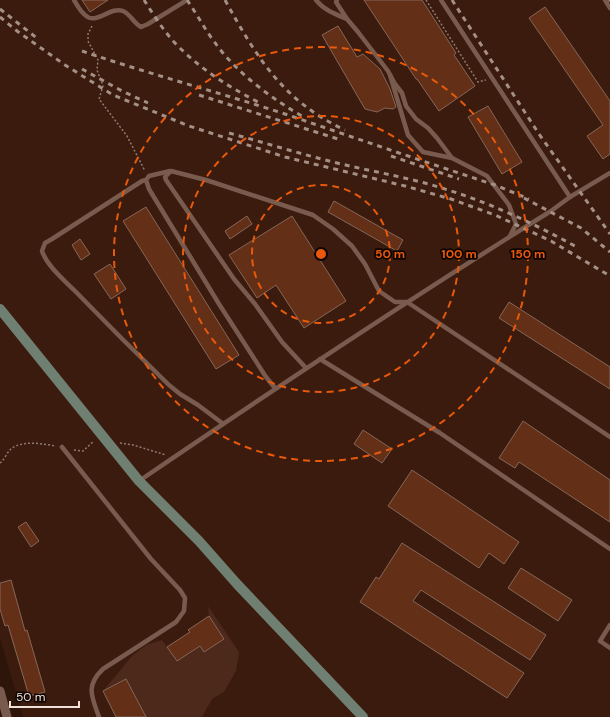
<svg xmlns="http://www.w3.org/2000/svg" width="610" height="717" font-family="'DM Sans',sans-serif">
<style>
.built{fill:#3a1b0d}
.green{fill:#4c291a}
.building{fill:#632f16;stroke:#85675a}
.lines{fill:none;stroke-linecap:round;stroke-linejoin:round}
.path{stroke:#8f7a71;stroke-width:1.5;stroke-dasharray:2 2;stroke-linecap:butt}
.lane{stroke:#785b4e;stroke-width:4.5}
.street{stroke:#785b4e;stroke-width:9}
.secondary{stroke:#6f7f72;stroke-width:10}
.rail{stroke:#a49087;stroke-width:3;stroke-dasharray:5 5;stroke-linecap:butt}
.ring{fill:none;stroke:#e8590c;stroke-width:2;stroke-dasharray:7 5}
.centre{fill:#e8590c;stroke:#0e0502;stroke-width:2}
.ring-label{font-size:12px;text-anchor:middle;font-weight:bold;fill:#e8590c;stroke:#0e0502;stroke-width:3.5;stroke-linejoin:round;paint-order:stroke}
</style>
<rect width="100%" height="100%" fill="#2d150a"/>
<polygon class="built" points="0,0 610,0 610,717 23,717 0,638"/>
<polygon class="green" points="208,606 239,652 236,671 224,692 212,699 202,717 146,717 126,679 103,691 132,656 146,645 162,640 177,661 200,646 204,652 224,639 209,616"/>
<g class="building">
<polygon points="82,0 108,0 90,12"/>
<polygon points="364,0 422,0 456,53 454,55 475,86 439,111 417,79 416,79"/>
<polygon points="545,7 610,101 610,154 603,159 587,136 603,125 529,18"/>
<polygon points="338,26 357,57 363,54 380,69 390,89 396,107 393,109 385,108 377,112 365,109 322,35"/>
<polygon points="488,106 522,162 502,174 468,117"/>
<polygon points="334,201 403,240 397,251 328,212"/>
<polygon points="146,207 239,355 216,369 123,221"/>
<polygon points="247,216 252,224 230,239 225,231"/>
<polygon points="292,216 346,301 304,328 276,285 257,298 229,255"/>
<polygon points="80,239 90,254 81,260 72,245"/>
<polygon points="110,264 126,289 111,299 94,274"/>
<polygon points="509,302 610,367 610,389 499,318"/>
<polygon points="523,421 610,480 610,522 519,462 515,468 499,458"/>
<polygon points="363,430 392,449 382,463 354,444"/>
<polygon points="412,470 519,542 504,564 489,553 479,568 388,506"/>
<polygon points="26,522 39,541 31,547 18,527"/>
<polygon points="402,543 546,635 530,660 421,590 413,601 524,673 507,698 360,602 376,577 379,579"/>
<polygon points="521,568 572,600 558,621 508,588"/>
<polygon points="11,580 25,631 27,630 45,692 29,696 8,625 5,626 0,609 0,583"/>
<polygon points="209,616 224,639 204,652 200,646 177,661 167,647 190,632 188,630"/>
<polygon points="126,679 146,717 116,717 103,691"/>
</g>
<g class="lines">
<g class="path">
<polyline points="426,0 478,82 486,80"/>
<polyline points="92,26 88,34 88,41 98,60 97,70 103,86 99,99 127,136 145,171"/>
<polyline points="120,443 133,445 166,455"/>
<polyline points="74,450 83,451 94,441"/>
<path d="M0,463C5,459 7,452 12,448C25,440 43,444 56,446"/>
</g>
<g class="lane">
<path d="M74,0C77,5 80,11 85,15C96,26 110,6 123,11C130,14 134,23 141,27L148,24L187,0"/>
<path d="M316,0C324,10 335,14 347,19"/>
<polyline points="337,0 336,2 347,19 358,32 388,71 395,84 402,93 406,106 416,119 428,128 437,138 452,158"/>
<polyline points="441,0 570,197"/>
<polyline points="605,0 610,8"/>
<polyline points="390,75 408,135 423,152 452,158 487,176 509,205 516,224 510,236"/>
<polyline points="170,171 149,176 146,180 149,189 219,304 266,377 275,388"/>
<path d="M146,180L142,181L52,239L45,243L42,251C47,266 64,280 75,291C106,323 137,354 169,385L180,394L198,405L222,423"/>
<polyline points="320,359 440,433 610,549"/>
<polyline points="306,368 282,342 255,304 234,279 166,180 165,177 171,171 206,180 313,215 333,229 352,246 365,264 379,291 395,302 407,302 610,437"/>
<path d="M62,447L151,559L180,590L185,598L184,611L176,622L103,669C85,686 92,697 99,717"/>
<path d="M139,481C274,389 411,298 551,211L570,197L610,173"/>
<polyline points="610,625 600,641 610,648"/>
</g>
<polyline class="street" points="0,691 7,717"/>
<polyline class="secondary" points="0,309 139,481 199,541 237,584 363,717"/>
<g class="rail">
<path d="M144,0C153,14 163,30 175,43C199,68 227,86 258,102"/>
<path d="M187,0C197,14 205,30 216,44C236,72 272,99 302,116"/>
<path d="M225,0C257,58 283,101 345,130"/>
<polyline points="452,0 539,134 610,234"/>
<polyline points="609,0 610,1"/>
<polyline points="0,9 38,39"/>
<polyline points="0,17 17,31 65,65 113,95 189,126 285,157 405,186 451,199 495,215 551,241 610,276"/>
<path d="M82,51C149,74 218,92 285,114C355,138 425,162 495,185L529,199"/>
<polyline points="82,69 122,91 148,103"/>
<polyline points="199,95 338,139"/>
<path d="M229,133C265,143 301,154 337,163C374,172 412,178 448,190C493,204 534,224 575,246"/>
<polyline points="391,156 459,179"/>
<polyline points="524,198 581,228 610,252"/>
</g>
</g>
<g class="ring">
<circle cx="321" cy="254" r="69"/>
<circle cx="321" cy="254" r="138"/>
<circle cx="321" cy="254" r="207"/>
</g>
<circle cx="321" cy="254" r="6" class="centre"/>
<g class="ring-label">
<text x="390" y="258">50 m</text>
<text x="459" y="258">100 m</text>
<text x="528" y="258">150 m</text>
</g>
<path d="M10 701v6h69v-6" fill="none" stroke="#f1dfd8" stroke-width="2"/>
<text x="16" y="701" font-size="12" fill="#f1dfd8" stroke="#0e0502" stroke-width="3" paint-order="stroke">50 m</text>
</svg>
